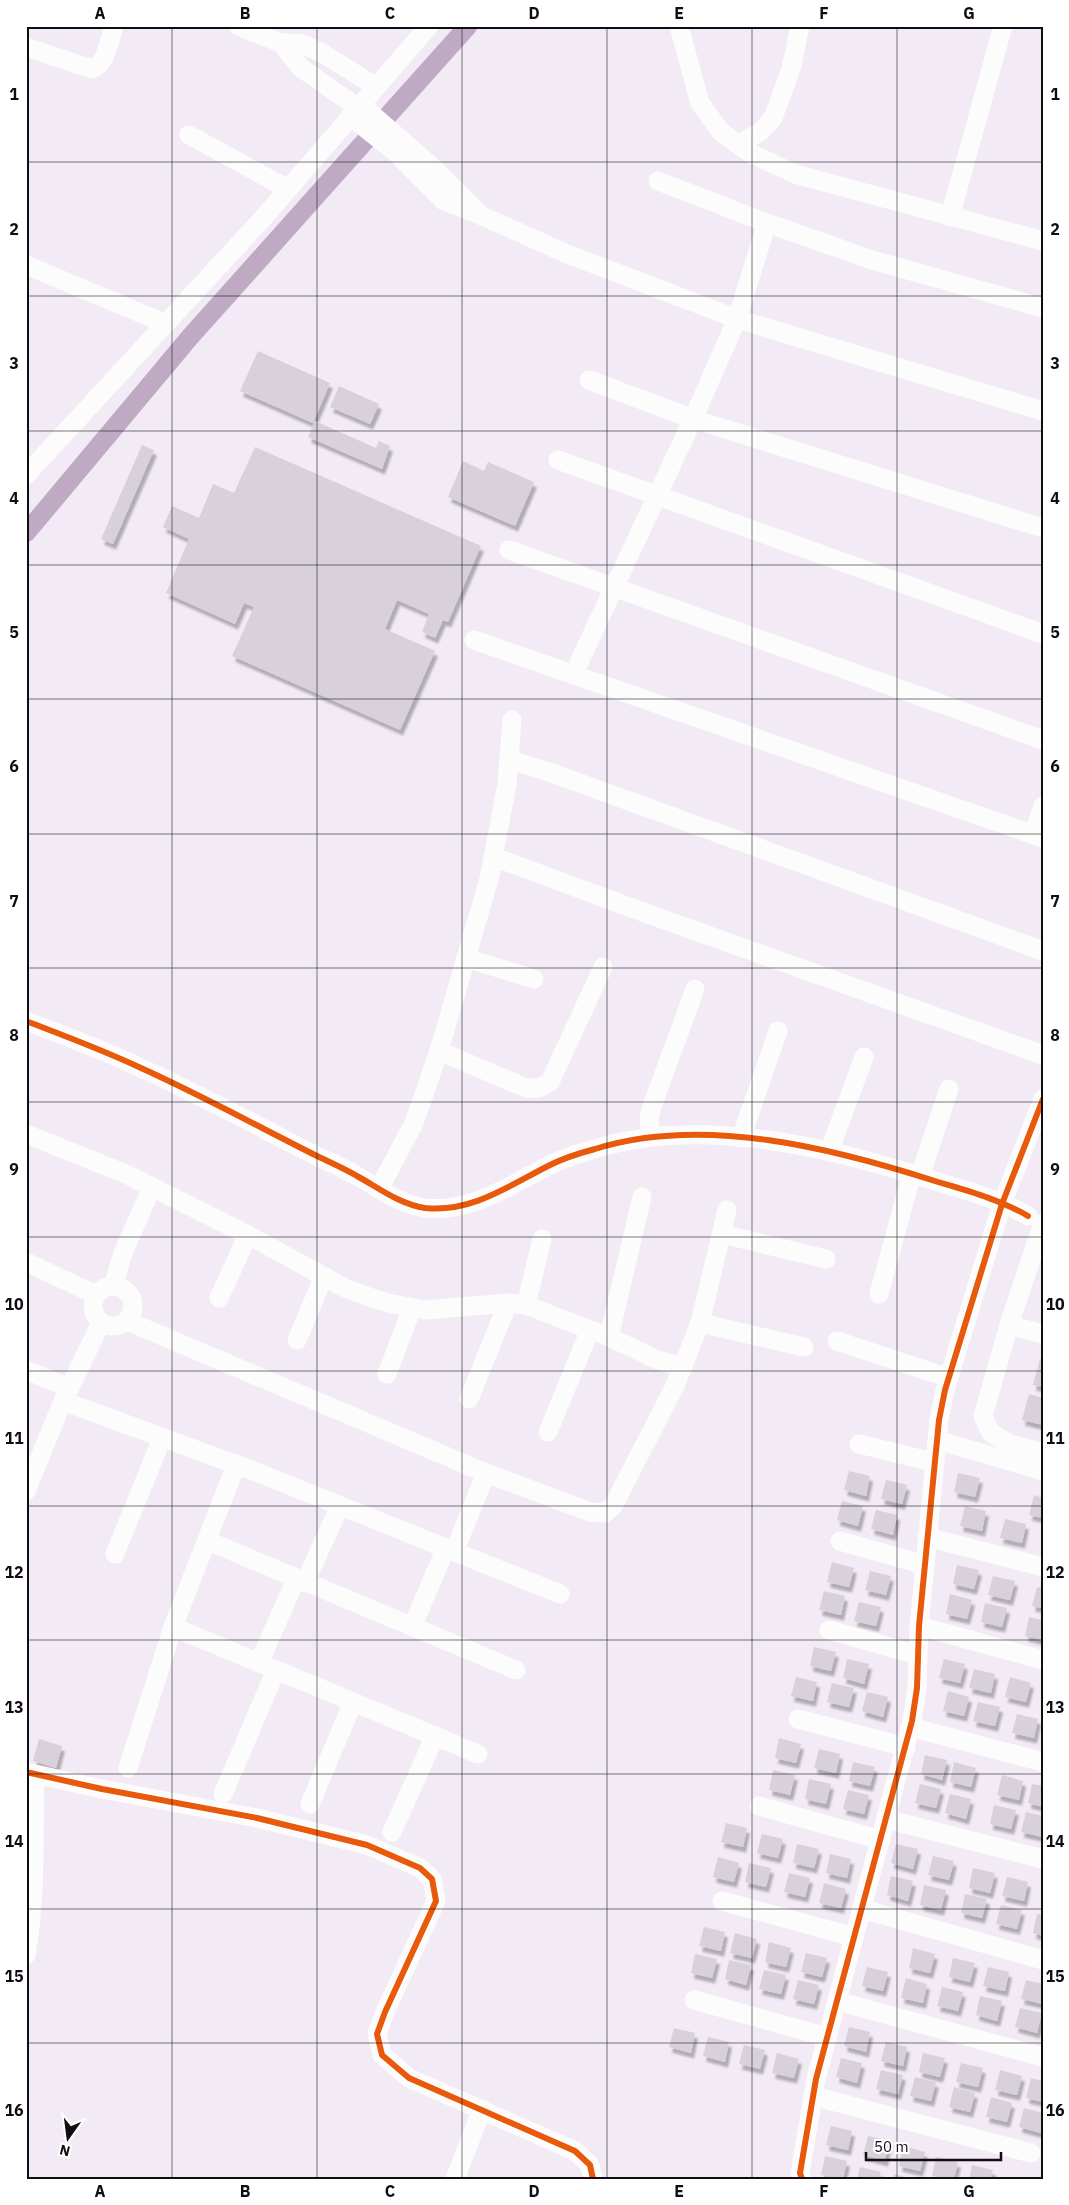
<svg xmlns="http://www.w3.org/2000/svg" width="1069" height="2205" font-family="'IBM Plex Sans',sans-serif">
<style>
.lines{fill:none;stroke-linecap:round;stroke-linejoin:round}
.canal{stroke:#bfaac3;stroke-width:19}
.building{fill:#d8d0da;filter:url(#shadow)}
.minor{stroke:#fdfcfd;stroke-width:19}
.cycleway-casing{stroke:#fff;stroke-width:9}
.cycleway{stroke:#e8590c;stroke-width:6}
.grid{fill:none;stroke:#100c11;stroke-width:1;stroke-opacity:0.55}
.neatline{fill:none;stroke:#100c11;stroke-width:2}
.grid-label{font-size:16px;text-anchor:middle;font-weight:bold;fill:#100c11}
</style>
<defs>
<filter id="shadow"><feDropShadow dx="3" dy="5.5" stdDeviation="1" flood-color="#0004"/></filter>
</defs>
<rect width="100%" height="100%" fill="#f2eaf4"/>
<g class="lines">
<polyline class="canal" points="26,533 190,337 468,26"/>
</g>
<g class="building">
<polygon points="258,351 330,383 313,423 240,391"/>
<polygon points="339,386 379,404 370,424 330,407"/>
<polygon points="315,421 376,448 379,441 390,446 382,469 308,437"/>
<polygon points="142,445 154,450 113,544 101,539"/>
<polygon points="255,447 481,546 448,622 443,620 435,638 422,632 429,614 397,600 385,629 435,651 400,730 232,656 254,607 244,603 235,624 166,593 189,539 163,527 172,506 199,518 213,484 234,493"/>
<polygon points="463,461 484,471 488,462 534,482 515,526 448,497"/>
<polygon points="1040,1359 1043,1359 1043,1387 1033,1385"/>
<polygon points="1029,1394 1043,1398 1043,1425 1022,1420"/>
<polygon points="849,1471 870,1476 866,1496 844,1490"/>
<polygon points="958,1473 980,1478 975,1497 954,1492"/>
<polygon points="886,1480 907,1485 902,1504 881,1499"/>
<polygon points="1034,1495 1043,1498 1043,1518 1029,1515"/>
<polygon points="842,1501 863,1506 858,1526 837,1520"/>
<polygon points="965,1506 986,1511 982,1531 960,1526"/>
<polygon points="876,1510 897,1515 893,1535 871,1529"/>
<polygon points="1005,1519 1026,1524 1022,1543 1000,1538"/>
<polygon points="832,1562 854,1568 849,1587 827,1582"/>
<polygon points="957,1565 979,1570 974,1589 953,1584"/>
<polygon points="870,1571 891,1576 886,1595 865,1590"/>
<polygon points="993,1576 1015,1581 1010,1600 988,1595"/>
<polygon points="1037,1587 1043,1588 1043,1608 1032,1606"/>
<polygon points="824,1591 845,1596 841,1615 819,1610"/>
<polygon points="950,1594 972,1600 967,1619 946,1614"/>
<polygon points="859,1602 881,1607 876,1626 854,1621"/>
<polygon points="985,1603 1007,1608 1002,1627 981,1622"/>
<polygon points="1029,1617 1043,1620 1043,1640 1025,1636"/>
<polygon points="814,1647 836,1652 831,1671 810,1666"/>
<polygon points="847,1659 869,1664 864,1684 843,1678"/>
<polygon points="944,1659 965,1664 960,1683 939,1678"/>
<polygon points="974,1669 995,1674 991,1693 969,1688"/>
<polygon points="796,1677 817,1682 813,1701 791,1696"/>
<polygon points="1010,1677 1031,1683 1026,1702 1005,1697"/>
<polygon points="832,1683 854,1688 849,1707 827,1702"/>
<polygon points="948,1691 969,1697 964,1716 943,1711"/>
<polygon points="867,1692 888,1697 883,1717 862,1711"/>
<polygon points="978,1702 1000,1707 995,1726 973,1721"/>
<polygon points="1017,1714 1038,1719 1034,1738 1012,1733"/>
<polygon points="779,1738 801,1744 796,1763 775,1758"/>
<polygon points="39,1739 62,1746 56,1768 33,1761"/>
<polygon points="819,1749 840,1754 836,1773 814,1768"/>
<polygon points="925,1755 947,1760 942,1780 921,1774"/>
<polygon points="853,1762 875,1767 870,1786 849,1781"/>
<polygon points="954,1762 976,1768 971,1787 950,1782"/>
<polygon points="773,1770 795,1775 790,1795 769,1790"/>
<polygon points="1002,1775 1023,1781 1019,1800 997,1795"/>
<polygon points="809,1779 831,1784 826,1804 805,1799"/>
<polygon points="920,1784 941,1789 936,1808 915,1803"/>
<polygon points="1032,1784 1043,1786 1043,1807 1028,1803"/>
<polygon points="848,1790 869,1795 864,1814 843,1809"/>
<polygon points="950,1794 971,1799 966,1819 945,1813"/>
<polygon points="994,1805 1016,1810 1011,1829 990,1824"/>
<polygon points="1026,1812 1043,1816 1043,1837 1021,1832"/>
<polygon points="726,1823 747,1828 743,1847 721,1842"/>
<polygon points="762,1834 783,1839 778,1858 757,1853"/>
<polygon points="797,1844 819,1849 814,1868 793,1863"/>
<polygon points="896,1844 918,1849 913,1869 891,1863"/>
<polygon points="830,1854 851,1859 847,1878 826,1873"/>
<polygon points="933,1856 954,1861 949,1880 928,1875"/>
<polygon points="718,1857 739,1863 734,1882 713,1877"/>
<polygon points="749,1863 771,1868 766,1887 745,1882"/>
<polygon points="973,1868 995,1873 990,1893 969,1888"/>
<polygon points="789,1873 810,1878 805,1897 784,1892"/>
<polygon points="891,1876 913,1881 908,1901 887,1895"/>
<polygon points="1007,1877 1028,1882 1024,1901 1002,1896"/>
<polygon points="824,1883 846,1889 841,1908 819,1903"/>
<polygon points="924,1885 946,1890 941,1910 920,1905"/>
<polygon points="965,1894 987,1899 982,1918 961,1913"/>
<polygon points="1001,1905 1022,1910 1017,1929 996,1924"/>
<polygon points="1037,1914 1043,1915 1043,1936 1033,1933"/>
<polygon points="704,1927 725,1932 721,1951 699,1946"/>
<polygon points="735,1933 757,1939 752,1958 730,1953"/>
<polygon points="769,1942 791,1948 786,1967 765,1962"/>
<polygon points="913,1948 935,1954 930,1973 909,1968"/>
<polygon points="806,1953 827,1958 822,1977 801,1972"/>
<polygon points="695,1954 717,1959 712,1978 691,1973"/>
<polygon points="953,1958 975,1963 970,1982 949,1977"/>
<polygon points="729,1960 751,1965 746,1985 725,1979"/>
<polygon points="867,1967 888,1972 883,1991 862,1986"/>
<polygon points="988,1967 1009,1972 1005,1991 983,1986"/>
<polygon points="764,1970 786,1975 781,1994 759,1989"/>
<polygon points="906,1978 927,1984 923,2003 901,1998"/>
<polygon points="798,1980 819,1985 814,2004 793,1999"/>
<polygon points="1026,1980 1043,1984 1043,2004 1021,1999"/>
<polygon points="942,1987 963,1992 958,2011 937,2006"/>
<polygon points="980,1996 1002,2001 997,2021 976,2015"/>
<polygon points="1020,2008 1042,2013 1037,2033 1015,2027"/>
<polygon points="849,2027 870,2032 866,2052 844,2046"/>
<polygon points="674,2028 695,2033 691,2053 669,2047"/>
<polygon points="708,2037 729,2042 725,2062 703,2056"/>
<polygon points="886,2042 907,2047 903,2066 881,2061"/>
<polygon points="744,2045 765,2050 760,2069 739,2064"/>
<polygon points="777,2053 799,2059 794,2078 772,2073"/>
<polygon points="923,2053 945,2058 940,2077 919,2072"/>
<polygon points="841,2058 862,2063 857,2083 836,2077"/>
<polygon points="961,2063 983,2068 978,2087 956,2082"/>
<polygon points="881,2070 903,2075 898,2094 876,2089"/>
<polygon points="1000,2070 1022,2076 1017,2095 995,2090"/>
<polygon points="915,2077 936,2082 931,2101 910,2096"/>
<polygon points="1031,2078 1043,2081 1043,2102 1026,2098"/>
<polygon points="954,2087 975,2093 970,2112 949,2107"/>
<polygon points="991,2097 1012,2103 1007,2122 986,2117"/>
<polygon points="1024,2108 1043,2113 1041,2133 1019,2127"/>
<polygon points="831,2126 852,2131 848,2150 826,2145"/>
<polygon points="868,2136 889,2141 885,2161 863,2155"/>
<polygon points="903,2146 925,2152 920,2171 899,2166"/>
<polygon points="825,2156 847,2161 843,2179 821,2175"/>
<polygon points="936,2157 958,2162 954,2179 932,2176"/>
<polygon points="972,2165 993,2170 991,2179 969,2179"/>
<polygon points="860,2167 881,2172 879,2179 857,2179"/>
<polygon points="894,2174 910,2178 910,2179 893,2179"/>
</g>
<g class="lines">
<g class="minor">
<polyline points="238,26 281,43 300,43 322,53 375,86"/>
<polyline points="679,26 700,103 721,132 750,153 795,174 1043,241"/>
<polyline points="281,43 301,68 357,107"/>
<path d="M26,47L92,69C107,64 109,40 114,26"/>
<polyline points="350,116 394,151 444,201 480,215 438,172 360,104"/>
<polyline points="189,135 288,189"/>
<polyline points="739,144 760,132 773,118 791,69 800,26"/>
<polyline points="658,181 767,223 872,260 1043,308"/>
<polyline points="480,215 565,253 737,319 1043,411"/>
<polyline points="950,217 1003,26"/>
<polyline points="26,265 164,323"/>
<polyline points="589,380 693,419 1043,528"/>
<polyline points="558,460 1043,634"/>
<polyline points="26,475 264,217 429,26"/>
<polyline points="509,550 1043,740"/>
<polyline points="474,640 1043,838"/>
<polyline points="573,675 693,419 737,319 767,223"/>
<polyline points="510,760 549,772 1043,951"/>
<polyline points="1033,835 1043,806"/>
<polyline points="494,857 640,911 1043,1055"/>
<polyline points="466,958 534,979"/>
<path d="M26,1021C65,1036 103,1050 141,1068C201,1095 259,1127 319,1157C332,1163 345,1169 357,1176C379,1188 399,1204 425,1208C472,1213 510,1185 550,1165C564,1158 580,1153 595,1149C703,1115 833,1148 938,1182C968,1191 1001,1200 1028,1216"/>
<polyline points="439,1051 526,1088 539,1088 550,1082 603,967"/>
<polyline points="26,1134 126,1174 248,1235 345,1288 363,1295 388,1303 425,1310 508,1303 526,1305 609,1337 658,1360 683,1368"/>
<polyline points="651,1136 649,1120 651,1109 695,989"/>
<polyline points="741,1138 778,1031"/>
<polyline points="829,1152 864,1057"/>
<polyline points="920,1176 949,1089"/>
<polyline points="379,1189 414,1123 439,1051 489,879 507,784 512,720"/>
<polyline points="1043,1223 1009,1325 983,1416 991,1433 1010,1444 1043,1453"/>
<polyline points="722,1234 826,1259"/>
<polyline points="26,1262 96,1295"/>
<circle cx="113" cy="1306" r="20"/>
<polyline points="113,1286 123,1253 152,1187"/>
<polyline points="879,1294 912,1173"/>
<polyline points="219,1298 248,1235"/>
<polyline points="526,1305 542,1239"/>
<polyline points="127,1321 486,1473 590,1512 605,1513 613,1506 675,1386 700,1323 727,1210"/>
<polyline points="700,1323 804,1347"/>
<polyline points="1009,1325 1043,1334"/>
<polyline points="609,1337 642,1197"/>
<polyline points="297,1340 324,1276"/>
<polyline points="837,1341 949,1378"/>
<polyline points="26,1370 70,1388"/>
<polyline points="387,1374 412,1308"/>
<polyline points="469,1399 508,1303"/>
<polyline points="63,1401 259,1473 560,1594"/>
<polyline points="548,1432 590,1330"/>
<polyline points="937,1440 1043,1471"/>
<polyline points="859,1444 933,1462"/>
<polyline points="26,1491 63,1401 101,1323"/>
<polyline points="927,1537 1043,1567"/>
<polyline points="208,1541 516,1670"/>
<polyline points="840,1541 925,1565"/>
<polyline points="454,1552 486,1473"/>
<polyline points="115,1554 162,1438"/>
<polyline points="305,1582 340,1506"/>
<polyline points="919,1626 1043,1660"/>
<polyline points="173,1627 478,1754"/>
<polyline points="412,1627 446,1548"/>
<polyline points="829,1630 918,1655"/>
<polyline points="259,1663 296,1579"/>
<polyline points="798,1719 906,1747"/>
<polyline points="910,1727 1043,1762"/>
<polyline points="128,1768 173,1627 236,1465"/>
<polyline points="26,1772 102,1789 257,1818 367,1845 420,1868 432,1879 436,1901 385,2012 377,2034 382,2055 409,2078 575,2151 590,2165 593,2179"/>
<polyline points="223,1794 276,1670"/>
<polyline points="310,1804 353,1702"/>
<polyline points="759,1806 881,1840"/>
<polyline points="886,1819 1043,1859"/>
<polyline points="392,1832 435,1736"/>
<polyline points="722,1901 854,1937"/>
<polyline points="862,1909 1043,1960"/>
<path d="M26,1955C37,1895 33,1833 35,1774"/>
<polyline points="694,2000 827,2037"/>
<polyline points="837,2001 1043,2057"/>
<polyline points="813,2096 1031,2153"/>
<polyline points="455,2179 482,2109"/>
<polyline points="802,2179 800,2173 816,2079 912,1721 917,1688 919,1626 939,1420 945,1390 1002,1204 1043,1099"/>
</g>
<g class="cycleway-casing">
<g id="cycleway">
<path d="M26,1021C65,1036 103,1050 141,1068C201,1095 259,1127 319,1157C332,1163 345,1169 357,1176C379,1188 399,1204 425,1208C472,1213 510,1185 550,1165C564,1158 580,1153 595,1149C703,1115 833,1148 938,1182C968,1191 1001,1200 1028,1216"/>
<polyline points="26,1772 102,1789 257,1818 367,1845 420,1868 432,1879 436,1901 385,2012 377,2034 382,2055 409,2078 575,2151 590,2165 593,2179"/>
<polyline points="802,2179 800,2173 816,2079 912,1721 917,1688 919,1626 939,1420 945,1390 1002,1204 1043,1099"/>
</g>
</g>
<use href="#cycleway" class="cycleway"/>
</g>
<path class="grid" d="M172,26V2179M317,26V2179M462,26V2179M607,26V2179M752,26V2179M897,26V2179M26,162H1043M26,296H1043M26,431H1043M26,565H1043M26,699H1043M26,834H1043M26,968H1043M26,1102H1043M26,1237H1043M26,1371H1043M26,1506H1043M26,1640H1043M26,1774H1043M26,1909H1043M26,2043H1043"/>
<rect width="1069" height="2205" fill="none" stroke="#ffffff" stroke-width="55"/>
<g transform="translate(68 2138) rotate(194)" stroke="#ffffff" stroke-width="4" paint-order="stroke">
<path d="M0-4L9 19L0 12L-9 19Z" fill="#100c11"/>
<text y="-8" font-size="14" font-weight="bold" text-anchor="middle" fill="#100c11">N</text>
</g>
<path d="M866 2152v8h135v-8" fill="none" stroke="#100c11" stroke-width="2.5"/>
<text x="874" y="2152" font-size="15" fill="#100c11" stroke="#ffffff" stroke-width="4" paint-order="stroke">50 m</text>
<rect x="28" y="28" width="1014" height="2150" class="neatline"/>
<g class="grid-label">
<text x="100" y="19">A</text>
<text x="245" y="19">B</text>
<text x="390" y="19">C</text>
<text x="534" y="19">D</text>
<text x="679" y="19">E</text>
<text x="824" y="19">F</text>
<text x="969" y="19">G</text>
<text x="14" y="100">1</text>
<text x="1055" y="100">1</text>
<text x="14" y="235">2</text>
<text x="1055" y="235">2</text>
<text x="14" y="369">3</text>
<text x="1055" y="369">3</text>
<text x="14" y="504">4</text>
<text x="1055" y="504">4</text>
<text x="14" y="638">5</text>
<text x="1055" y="638">5</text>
<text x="14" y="772">6</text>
<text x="1055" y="772">6</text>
<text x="14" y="907">7</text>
<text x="1055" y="907">7</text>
<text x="14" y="1041">8</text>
<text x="1055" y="1041">8</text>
<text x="14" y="1175">9</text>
<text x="1055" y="1175">9</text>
<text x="14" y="1310">10</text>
<text x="1055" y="1310">10</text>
<text x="14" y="1444">11</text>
<text x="1055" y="1444">11</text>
<text x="14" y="1578">12</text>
<text x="1055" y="1578">12</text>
<text x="14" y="1713">13</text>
<text x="1055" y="1713">13</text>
<text x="14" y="1847">14</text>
<text x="1055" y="1847">14</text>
<text x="14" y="1982">15</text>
<text x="1055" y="1982">15</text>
<text x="14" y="2116">16</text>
<text x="1055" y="2116">16</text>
<text x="100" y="2197">A</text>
<text x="245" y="2197">B</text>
<text x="390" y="2197">C</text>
<text x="534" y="2197">D</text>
<text x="679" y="2197">E</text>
<text x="824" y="2197">F</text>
<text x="969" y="2197">G</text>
</g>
</svg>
